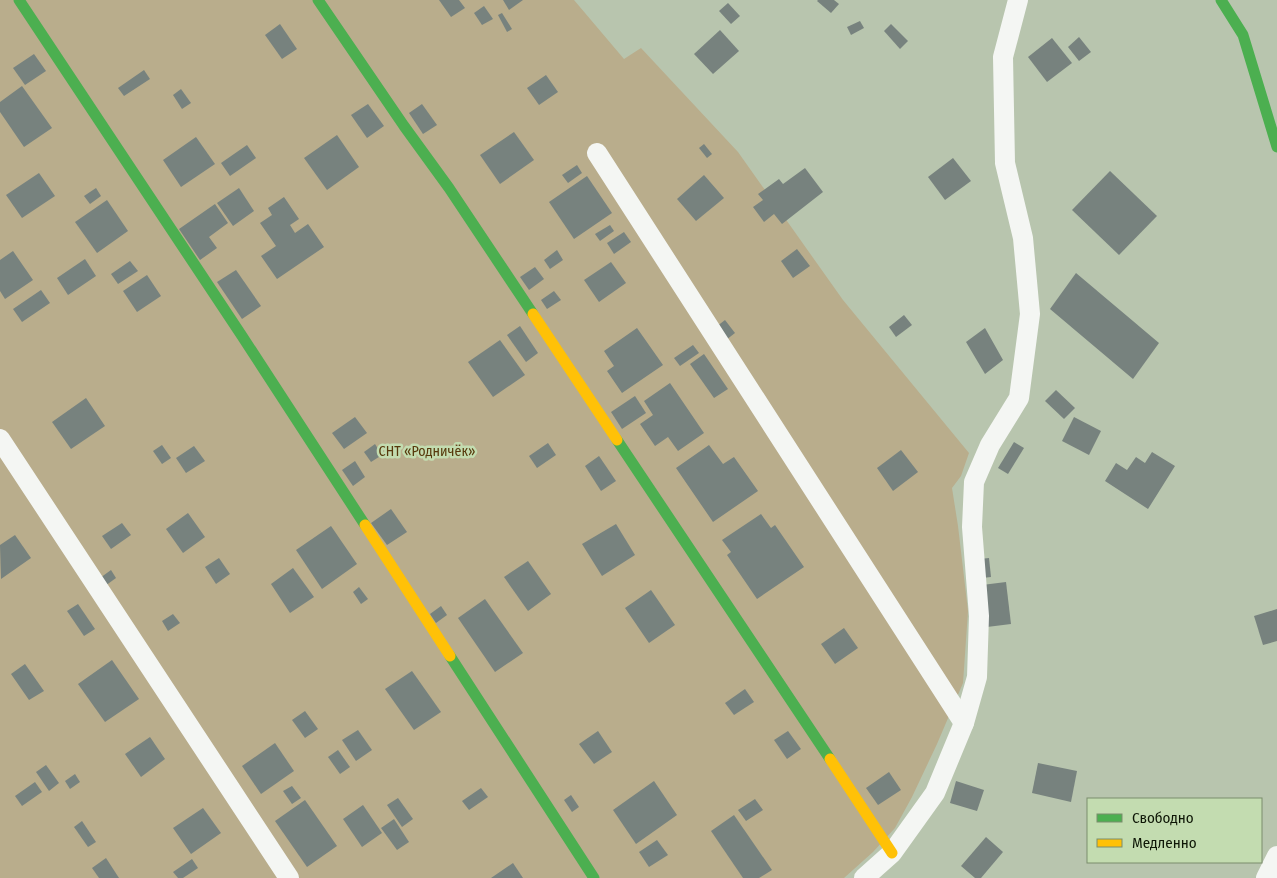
<svg xmlns="http://www.w3.org/2000/svg" width="1277" height="878" font-family="'Fira Sans Condensed',sans-serif">
<style>
.green{fill:#b9ad8c}
.building{fill:#77827e}
.lines{fill:none;stroke-linecap:round;stroke-linejoin:round}
.street{stroke:#f4f6f3;stroke-width:20}
.fast{stroke:#4caf50;stroke-width:11}
.slow{stroke:#ffc107;stroke-width:11}
.labels{text-anchor:middle;dominant-baseline:central;stroke-width:5;stroke-linejoin:round;paint-order:stroke}
.park-label{font-size:14px;fill:#57390c;stroke:#c3dcb0}
</style>
<rect width="100%" height="100%" fill="#b8c5ae"/>
<polygon class="green" points="0,0 574,0 624,59 641,48 738,152 843,300 969,453 961,476 952,488 958,526 968,611 963,683 937,744 912,797 895,828 873,852 844,878 0,878"/>
<g class="building">
<polygon points="439,0 459,0 465,8 451,17"/>
<polygon points="503,0 523,0 509,10"/>
<polygon points="818,0 834,0 839,4 831,13 817,1"/>
<polygon points="728,3 740,16 731,24 719,11"/>
<polygon points="484,6 493,19 482,25 474,13"/>
<polygon points="502,13 512,29 507,32 498,15"/>
<polygon points="860,21 864,28 851,35 847,27"/>
<polygon points="280,24 297,49 282,59 265,35"/>
<polygon points="891,24 908,41 900,49 884,31"/>
<polygon points="720,30 739,51 713,74 694,54"/>
<polygon points="1079,37 1091,52 1079,61 1068,47"/>
<polygon points="1052,38 1072,63 1047,82 1028,57"/>
<polygon points="34,54 46,71 25,85 13,68"/>
<polygon points="144,70 150,79 124,96 118,88"/>
<polygon points="546,75 558,92 539,105 527,88"/>
<polygon points="22,86 52,128 24,147 0,112 0,102"/>
<polygon points="181,89 191,103 182,109 173,95"/>
<polygon points="368,104 384,126 367,138 351,115"/>
<polygon points="422,104 437,125 423,134 409,113"/>
<polygon points="514,132 534,160 500,184 480,155"/>
<polygon points="337,135 359,167 327,190 304,158"/>
<polygon points="196,137 215,164 181,187 163,160"/>
<polygon points="704,144 712,154 707,158 699,148"/>
<polygon points="247,145 256,158 230,176 221,163"/>
<polygon points="953,158 971,181 945,200 928,177"/>
<polygon points="577,165 582,173 568,183 562,175"/>
<polygon points="805,168 823,192 782,224 774,214 764,222 753,207 763,200 758,194 779,179 783,184"/>
<polygon points="1110,171 1157,216 1119,255 1072,210"/>
<polygon points="39,173 55,196 22,218 6,195"/>
<polygon points="704,175 724,198 696,221 677,199"/>
<polygon points="587,176 612,213 574,239 549,202"/>
<polygon points="96,188 101,196 90,204 84,196"/>
<polygon points="239,188 254,211 233,226 217,203"/>
<polygon points="284,197 299,219 290,225 295,233 308,224 324,247 277,279 261,256 276,246 260,223 272,215 268,208"/>
<polygon points="107,200 128,231 97,253 75,222"/>
<polygon points="215,204 228,223 209,237 217,248 200,260 179,229"/>
<polygon points="610,225 614,231 600,241 595,234"/>
<polygon points="624,232 631,242 614,254 607,243"/>
<polygon points="797,249 810,266 793,278 781,261"/>
<polygon points="557,250 563,260 550,269 544,260"/>
<polygon points="13,251 33,280 5,299 0,291 0,260"/>
<polygon points="85,259 96,276 68,295 57,278"/>
<polygon points="130,261 138,271 118,284 111,274"/>
<polygon points="611,262 626,283 599,302 584,280"/>
<polygon points="535,267 544,279 529,290 520,277"/>
<polygon points="236,270 261,306 242,319 217,282"/>
<polygon points="1076,273 1159,343 1133,379 1050,309"/>
<polygon points="147,275 161,296 137,312 123,291"/>
<polygon points="41,290 50,303 22,322 13,309"/>
<polygon points="554,291 561,300 547,309 541,300"/>
<polygon points="904,315 912,325 896,337 889,327"/>
<polygon points="725,320 735,333 726,340 716,327"/>
<polygon points="520,326 538,353 526,362 507,335"/>
<polygon points="637,328 663,365 622,393 607,371 614,366 604,351"/>
<polygon points="985,328 1003,360 985,374 966,342"/>
<polygon points="500,340 525,375 493,397 468,362"/>
<polygon points="693,345 699,353 680,366 674,358"/>
<polygon points="704,354 728,389 714,398 690,364"/>
<polygon points="670,383 704,433 678,451 668,437 655,446 640,424 653,415 644,401"/>
<polygon points="1056,390 1075,408 1064,419 1045,401"/>
<polygon points="635,396 646,413 622,429 611,412"/>
<polygon points="86,398 105,426 71,449 52,422"/>
<polygon points="355,417 367,433 344,449 332,433"/>
<polygon points="1074,417 1101,431 1089,455 1062,441"/>
<polygon points="1014,442 1024,448 1008,474 998,468"/>
<polygon points="548,443 556,455 537,468 529,456"/>
<polygon points="375,444 382,455 371,462 364,452"/>
<polygon points="162,445 171,458 162,464 153,451"/>
<polygon points="709,445 723,464 734,457 758,491 713,522 676,468"/>
<polygon points="194,446 205,461 186,473 176,458"/>
<polygon points="901,450 918,472 893,491 877,468"/>
<polygon points="1152,452 1175,466 1148,509 1105,481 1116,463 1127,470 1136,457 1145,463"/>
<polygon points="599,456 616,481 601,491 585,466"/>
<polygon points="355,461 365,477 353,486 342,470"/>
<polygon points="391,509 407,532 387,545 371,523"/>
<polygon points="188,513 205,537 183,553 166,529"/>
<polygon points="761,514 771,528 775,525 804,567 757,599 727,555 731,552 722,540"/>
<polygon points="122,523 131,535 111,549 102,536"/>
<polygon points="616,524 635,555 602,576 582,544"/>
<polygon points="331,526 357,564 322,589 296,550"/>
<polygon points="15,535 31,558 1,579 0,545"/>
<polygon points="219,558 230,574 216,584 205,567"/>
<polygon points="989,558 991,577 982,578 980,559"/>
<polygon points="528,561 551,594 528,611 504,577"/>
<polygon points="293,568 314,597 290,613 271,584"/>
<polygon points="111,570 116,578 105,586 100,578"/>
<polygon points="1006,582 1011,624 987,627 982,585"/>
<polygon points="359,587 368,599 361,604 353,592"/>
<polygon points="651,590 675,625 649,643 625,608"/>
<polygon points="485,599 523,653 495,672 458,618"/>
<polygon points="78,604 95,629 84,636 67,611"/>
<polygon points="441,606 447,615 436,623 430,614"/>
<polygon points="1277,609 1277,641 1263,645 1254,616"/>
<polygon points="173,614 180,623 168,631 162,621"/>
<polygon points="844,628 858,648 835,664 821,644"/>
<polygon points="112,660 139,699 105,722 78,684"/>
<polygon points="25,664 44,691 29,700 11,674"/>
<polygon points="412,671 441,712 414,730 385,689"/>
<polygon points="745,689 754,702 734,715 725,703"/>
<polygon points="305,711 318,729 305,738 292,720"/>
<polygon points="358,730 372,750 356,761 342,740"/>
<polygon points="598,731 612,752 594,764 579,744"/>
<polygon points="788,731 801,749 787,759 774,740"/>
<polygon points="150,737 165,759 141,777 125,754"/>
<polygon points="275,743 294,771 261,794 242,766"/>
<polygon points="338,750 350,767 340,774 328,757"/>
<polygon points="1038,763 1077,771 1071,802 1032,793"/>
<polygon points="46,765 59,783 49,791 36,772"/>
<polygon points="889,772 901,790 878,805 866,788"/>
<polygon points="75,774 80,782 70,789 65,781"/>
<polygon points="654,781 677,815 636,844 613,810"/>
<polygon points="956,781 984,790 977,811 950,803"/>
<polygon points="35,782 42,792 22,806 15,796"/>
<polygon points="292,786 301,798 292,804 283,791"/>
<polygon points="481,788 488,797 469,810 462,801"/>
<polygon points="571,795 579,807 572,812 564,800"/>
<polygon points="398,798 413,819 402,827 387,805"/>
<polygon points="755,799 763,810 746,821 738,810"/>
<polygon points="305,800 337,846 307,867 275,821"/>
<polygon points="363,805 382,833 362,847 343,819"/>
<polygon points="203,808 221,833 191,854 173,828"/>
<polygon points="734,815 772,870 759,878 743,878 711,831"/>
<polygon points="394,819 409,842 397,850 381,828"/>
<polygon points="82,821 96,842 88,847 74,827"/>
<polygon points="986,837 1003,852 981,878 975,878 961,866"/>
<polygon points="657,840 668,855 649,867 639,852"/>
<polygon points="106,858 119,878 99,878 92,868"/>
<polygon points="192,859 198,868 183,878 178,878 173,872"/>
<polygon points="513,863 523,878 491,878"/>
</g>
<g class="lines">
<g class="street">
<polyline points="597,153 964,723"/>
<polyline points="0,439 289,878"/>
<polyline points="864,878 892,853 935,793 964,723 977,677 979,616 972,527 974,482 990,445 1019,398 1030,314 1023,238 1005,163 1003,57 1018,0"/>
<polyline points="1266,878 1277,856"/>
</g>
<g class="fast">
<polyline points="19,0 242,336 365,525"/>
<polyline points="318,0 404,126 449,188 533,314"/>
<polyline points="1221,0 1243,35 1277,147"/>
<polyline points="617,440 830,759"/>
<polyline points="450,656 594,878"/>
</g>
<g class="slow">
<polyline points="533,314 617,440"/>
<polyline points="365,525 450,656"/>
<polyline points="830,759 892,853"/>
</g>
</g>
<g class="labels">
<g class="park-label">
<text x="427" y="451">СНТ «Родничёк»</text>
</g>
</g>
<rect x="1087" y="798" width="175" height="65" fill="#c3dcb0" stroke="#7b8d6c"/>
<rect x="1097" y="814" width="25" height="8" fill="#4caf50" stroke="#7b8d6c"/>
<text x="1132" y="823" font-size="15" fill="#0e1606">Свободно</text>
<rect x="1097" y="839" width="25" height="8" fill="#ffc107" stroke="#7b8d6c"/>
<text x="1132" y="848" font-size="15" fill="#0e1606">Медленно</text>
</svg>
